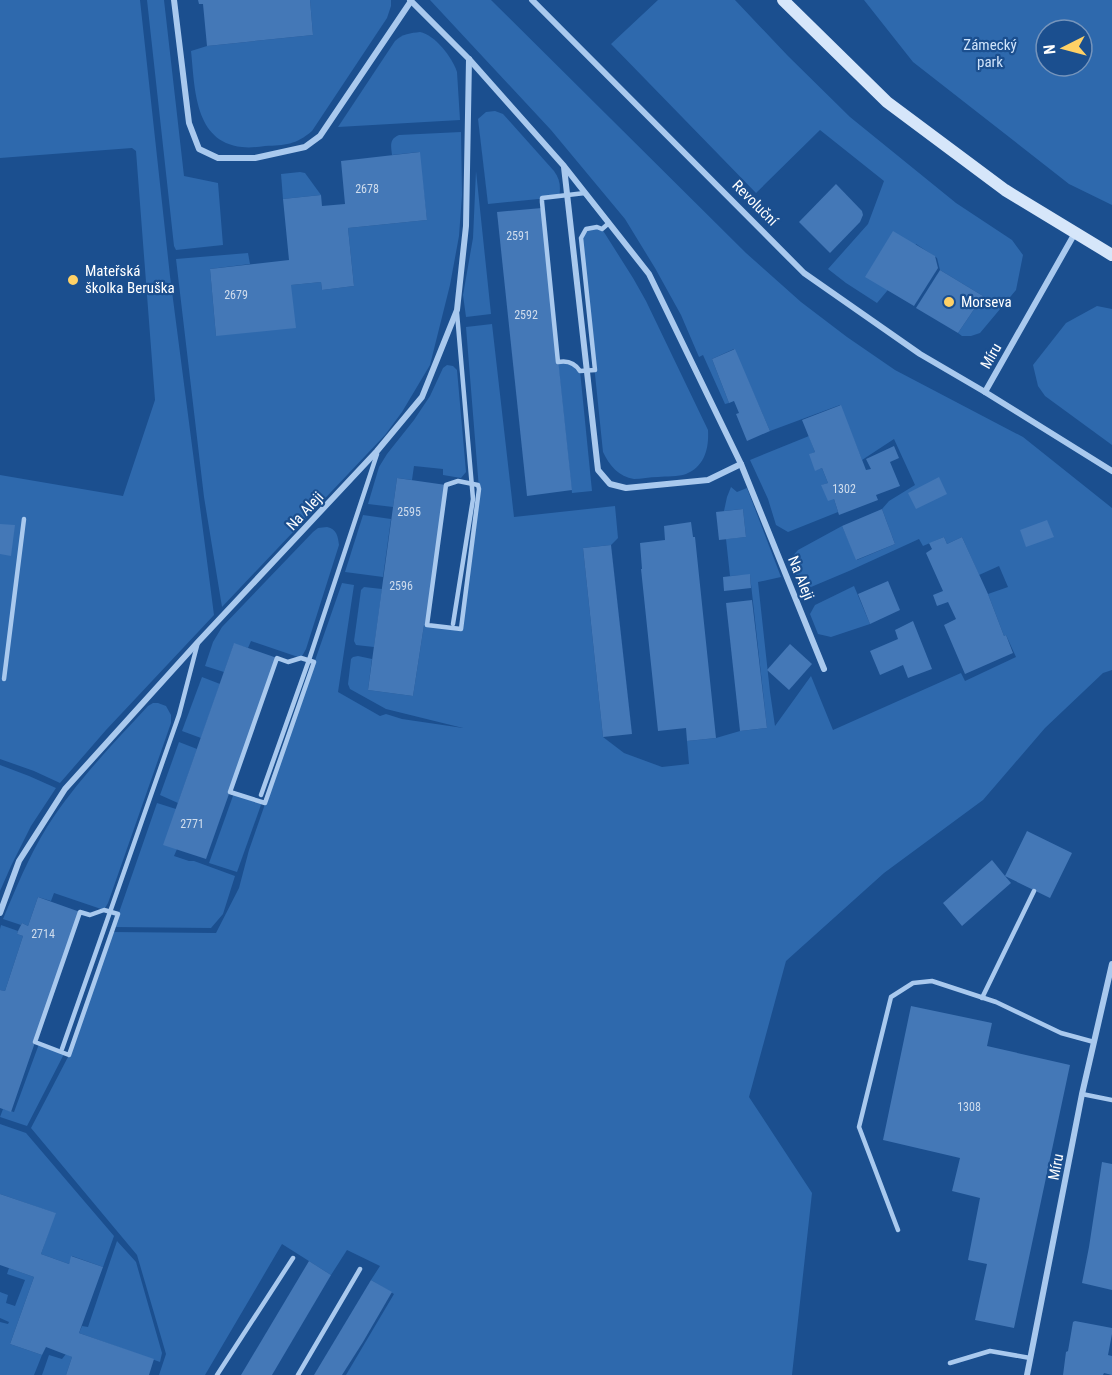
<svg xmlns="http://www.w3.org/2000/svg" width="1112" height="1375" font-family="'Roboto Condensed',sans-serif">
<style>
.green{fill:#2e69ad;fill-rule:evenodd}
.building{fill:#4478b7}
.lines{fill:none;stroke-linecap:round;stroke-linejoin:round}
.lane{stroke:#a9c9ee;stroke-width:4.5}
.street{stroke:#a9c9ee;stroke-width:6}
.secondary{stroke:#d6e6fa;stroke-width:12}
.poi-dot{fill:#ffd166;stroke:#1b4f8f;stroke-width:2}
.labels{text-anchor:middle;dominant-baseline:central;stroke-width:4.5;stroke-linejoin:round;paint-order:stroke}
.number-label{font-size:12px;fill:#d0dded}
.park-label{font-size:15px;fill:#cfe3fa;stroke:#1b4f8f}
.street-label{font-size:15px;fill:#fff;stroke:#1b4f8f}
.poi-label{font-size:15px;fill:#fff;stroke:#1b4f8f;text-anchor:start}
</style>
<rect width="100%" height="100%" fill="#1b4f8f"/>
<g class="green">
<polygon points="0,0 140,0 170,276 214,615 106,730 60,783 34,771 0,759 0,475 123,496 155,400 136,151 132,148 0,158"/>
<polygon points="147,0 164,0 184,176 218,183 223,245 176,250 174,246"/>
<path d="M310,0H391V6L387,18L312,131C296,145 285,145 265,146C258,147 249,148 242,147C194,142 195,88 191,51L207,46L313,35Z"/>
<polygon points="430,0 491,0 746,253 801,302 847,337 895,370 1023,437 1112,508 1112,670 1103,673 1045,728 983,800 884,873 786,961 749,1097 812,1193 792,1375 346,1375 394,1294 371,1280 380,1266 347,1250 331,1275 282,1244 205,1375 159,1375 166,1354 137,1255 31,1128 69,1055 112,932 216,933 239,888 249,850 342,583 354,585 338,692 380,716 386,714 402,719 463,728 386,709 350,689 348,684 351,659 353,657 358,656 372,659 368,690 413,696 424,625 460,629 479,489 466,327 492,324 514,517 615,506 618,538 611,545 583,548 603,737 624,753 662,767 689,764 687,741 716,738 740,731 767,728 750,575 730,576 726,539 746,537 743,509 724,511 727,497 731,487 737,492 747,488 781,577 758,582 770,692 775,726 811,676 833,730 961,673 965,681 1016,657 1006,635 1004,636 988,594 1008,587 999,566 979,575 962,537 947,544 944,537 923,546 919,539 849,571 811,587 799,583 790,559 798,550 842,526 857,560 895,544 882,509 889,501 915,485 894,439 862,460 840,405 770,431 734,349 712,359 729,403 725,404 703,355 699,357 681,315 655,268 625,219 551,130"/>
<polygon points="658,0 735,0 788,56 850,117 956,203 1012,240 1023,255 1016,290 980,333 971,336 962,336 958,333 983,296 940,270 937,258 916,244 887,291 877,303 846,283 828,269 868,224 884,181 820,130 756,193 611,44"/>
<path d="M864,0H1112V205L1069,184L913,62ZM1046,30H1082V66H1046Z"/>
<path d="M420,32C435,35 452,57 457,72L460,120L338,127L395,41C402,34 411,33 420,32Z"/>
<path d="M495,111L503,114L554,171C560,179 561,187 559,197L488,204L478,119L486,112Z"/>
<path d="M461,132L462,195L459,236L450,285L430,365L402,412L385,435L222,607L204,497L176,259L248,253L250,264L210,269L216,336L291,285L321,282L322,290L354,286L348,228L427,220L419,152L392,155C391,146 389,139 399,135Z"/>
<polygon points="476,171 491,314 466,317 463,295 473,238"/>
<polygon points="300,172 305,173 321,195 283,199 281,174"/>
<path d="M586,229H602L633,278L646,301L708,430C709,448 705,466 686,474C678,477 666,476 658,477C650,477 641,479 634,479C619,477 609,465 603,452L581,238Z"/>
<polygon points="1097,306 1112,309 1112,445 1045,396 1038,386 1033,365 1066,323"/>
<polygon points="567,361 580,371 592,491 572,493 558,362"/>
<polygon points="447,365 453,366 457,370 466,472 461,478 443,475 443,469 414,466 412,480 397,478 393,507 368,504 379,467 387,454 414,420 430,396 443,368"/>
<polygon points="809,436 815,452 810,454 816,470 822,468 828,483 822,485 834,499 838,512 788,532 776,525 768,499 750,460"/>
<polygon points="363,515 391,519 383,577 345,572"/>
<path d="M327,527C337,529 338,537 339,545L306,649L301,658L251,641L248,648L234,644L224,672L205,666L213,642L222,627L313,532L318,528Z"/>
<polygon points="854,586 870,624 831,637 818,634 810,614 815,605"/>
<polygon points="364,587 382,589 374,647 356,645 354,641 361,590"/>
<polygon points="202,677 220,684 201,738 182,731"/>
<path d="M153,703H158L166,706L171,715V723L108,903L104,910L54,893L51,901L38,897L28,926L22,923L21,925L3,919C16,888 29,856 47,827C75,783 112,745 148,706Z"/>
<polygon points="179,742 197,749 178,803 160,795"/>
<polygon points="0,765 29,776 56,788 31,826 11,866 0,891"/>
<polygon points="234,793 262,802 237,872 209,863"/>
<polygon points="157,803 176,809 177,849 174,856 189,861 194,861 235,876 223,914 211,928 114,927"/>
<polygon points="1,925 18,931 17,934 23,936 5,991 0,990 0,929"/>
<polygon points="39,1044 64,1054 27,1126 0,1117 3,1109 14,1112"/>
<polygon points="0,1124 26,1133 114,1236 103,1267 72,1256 69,1264 41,1254 55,1213 0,1194"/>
<polygon points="117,1241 136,1262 162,1353 160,1362 79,1333 82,1326 88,1327"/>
<polygon points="9,1268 34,1277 10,1344 42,1355 34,1375 0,1375 0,1322 8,1324 9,1322 0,1318 0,1292 8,1295 6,1303 15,1306 25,1280 7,1274"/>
<polygon points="66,1354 72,1357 66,1375 42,1375 49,1355 62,1359"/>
</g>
<g class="building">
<polygon points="198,0 310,0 313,35 207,46 203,4 199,4"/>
<polygon points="420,152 427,220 348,228 354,286 322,290 321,282 291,285 296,328 216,336 210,269 289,260 283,199 321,195 322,206 345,204 341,161"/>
<polygon points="836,184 862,211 863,215 860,222 830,253 799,222"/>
<polygon points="542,208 572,490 527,496 497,212"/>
<polygon points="893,231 935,256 938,268 914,306 865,277"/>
<polygon points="940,270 983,296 958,333 916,308"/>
<polygon points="735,349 770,431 747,441 736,414 739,413 734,401 729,403 712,359"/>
<polygon points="841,405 866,470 871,469 866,459 894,446 899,458 890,462 900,486 876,495 878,500 839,515 834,499 828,501 821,485 828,483 822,468 815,471 809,454 815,452 802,420"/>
<polygon points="939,477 947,494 916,509 908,493"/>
<polygon points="397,478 446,485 427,625 424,625 413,696 368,690"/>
<polygon points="743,509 746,537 719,540 716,512"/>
<polygon points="882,509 895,544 856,560 842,526"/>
<polygon points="1047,520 1054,537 1026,547 1020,530"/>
<polygon points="691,522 693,537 695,537 716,738 687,741 686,728 658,731 641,569 642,569 640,543 665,540 664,526"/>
<polygon points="0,524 15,525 11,556 0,554"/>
<polygon points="944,537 947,544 962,537 988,594 1004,636 1006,635 1013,653 965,674 944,625 956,619 948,602 937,606 933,595 943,591 926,553 932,549 929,543"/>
<polygon points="611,545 632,734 603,737 583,548"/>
<polygon points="750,574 751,588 724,591 723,577"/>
<polygon points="888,581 900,610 870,624 858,594"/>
<polygon points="752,600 767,728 740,731 726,603"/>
<polygon points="913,621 932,669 908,678 903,665 880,675 870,651 898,639 895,630"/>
<polygon points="234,643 277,658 206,859 163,845"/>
<polygon points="790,644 812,664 789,690 767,670"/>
<polygon points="1027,831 1072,853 1050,898 1005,876 1011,883 962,926 943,903 992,860 1005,876"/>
<polygon points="38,897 80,912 11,1112 0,1108 0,990 5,991 23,936 17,934 18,931 22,923 28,926"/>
<polygon points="911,1006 992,1023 987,1046 1070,1065 1014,1328 975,1320 987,1264 968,1260 980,1198 952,1191 960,1158 883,1140"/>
<polygon points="1102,1162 1112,1164 1112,1290 1082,1283 1089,1247"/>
<polygon points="0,1194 56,1213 41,1254 69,1264 71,1256 103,1267 79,1333 154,1359 149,1375 66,1375 72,1357 46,1347 42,1355 10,1344 34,1277 0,1265"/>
<polygon points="309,1261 331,1275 272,1375 241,1375"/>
<polygon points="371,1280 392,1292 363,1342 342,1375 314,1375"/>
<polygon points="1075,1321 1112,1328 1112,1334 1108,1355 1112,1356 1112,1375 1104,1373 1103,1375 1063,1375 1066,1352 1068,1351 1073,1322"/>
</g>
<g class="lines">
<g class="lane">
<path d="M585,193L609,223L602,229L597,227L586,229L581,238L595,370L580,371C575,363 568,360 558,362L542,202V198Z"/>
<polygon points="458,481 478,485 479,489 461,629 427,625 446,485"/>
<polyline points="453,624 473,499 457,313"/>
<polygon points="277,658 288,662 301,658 314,662 265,803 230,792"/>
<polyline points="4,679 24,519"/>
<polyline points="261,795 309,660 377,454"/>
<polygon points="104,910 118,914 69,1055 35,1042 80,912 90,915"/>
<polyline points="982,998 1034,891"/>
<polyline points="62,1049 179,715 198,642"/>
<polyline points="1082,1094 1112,1100"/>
<polyline points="898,1230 859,1127 891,997 913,983 932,981 996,1002 1061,1033 1094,1042"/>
<polyline points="950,1363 990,1351 1030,1358"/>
<polyline points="217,1375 293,1258"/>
<polyline points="298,1375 360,1269"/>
</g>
<g class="street">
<polyline points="174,0 189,123 199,149 218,158 255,158 305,147 320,136 411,1"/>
<polyline points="410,0 469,59 564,166 649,274 741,464 824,669"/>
<polyline points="532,0 804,273 920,354 985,392"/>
<polyline points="564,167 598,470 610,484 626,488 708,480 741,464"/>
<polyline points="1075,233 985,392 1112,471"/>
<polyline points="0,913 19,861 65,789 198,642 377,451 422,397 457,310 466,226 469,59"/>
<polyline points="1027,1375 1082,1094 1112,964"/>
</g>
<polyline class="secondary" points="783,0 887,102 1005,190 1112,255"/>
</g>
<g class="poi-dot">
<circle cx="73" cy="280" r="6"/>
<circle cx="949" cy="302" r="6"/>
</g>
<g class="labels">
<g class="number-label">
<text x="367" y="189">2678</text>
<text x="518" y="236">2591</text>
<text x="236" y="295">2679</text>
<text x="526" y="315">2592</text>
<text x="844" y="489">1302</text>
<text x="409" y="512">2595</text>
<text x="401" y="586">2596</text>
<text x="192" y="824">2771</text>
<text x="43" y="934">2714</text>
<text x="969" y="1107">1308</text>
</g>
<g class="park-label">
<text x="990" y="45">Zámecký<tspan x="990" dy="17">park</tspan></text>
</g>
<g class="street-label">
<text transform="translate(755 203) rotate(45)">Revoluční</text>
<text transform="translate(991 356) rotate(-60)">Míru</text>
<text transform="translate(305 511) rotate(-47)">Na Aleji</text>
<text transform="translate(801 578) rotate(68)">Na Aleji</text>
<text transform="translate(1056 1167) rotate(-79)">Míru</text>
</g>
<g class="poi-label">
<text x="85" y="271">Mateřská<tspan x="85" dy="17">školka Beruška</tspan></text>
<text x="961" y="302">Morseva</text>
</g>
</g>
<g transform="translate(1064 48) rotate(264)"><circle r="28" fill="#1b4f8f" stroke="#7695bc" stroke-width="1.5"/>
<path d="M0-4.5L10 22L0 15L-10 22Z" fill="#ffd166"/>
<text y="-9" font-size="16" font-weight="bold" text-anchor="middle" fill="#ffffff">N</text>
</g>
</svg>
